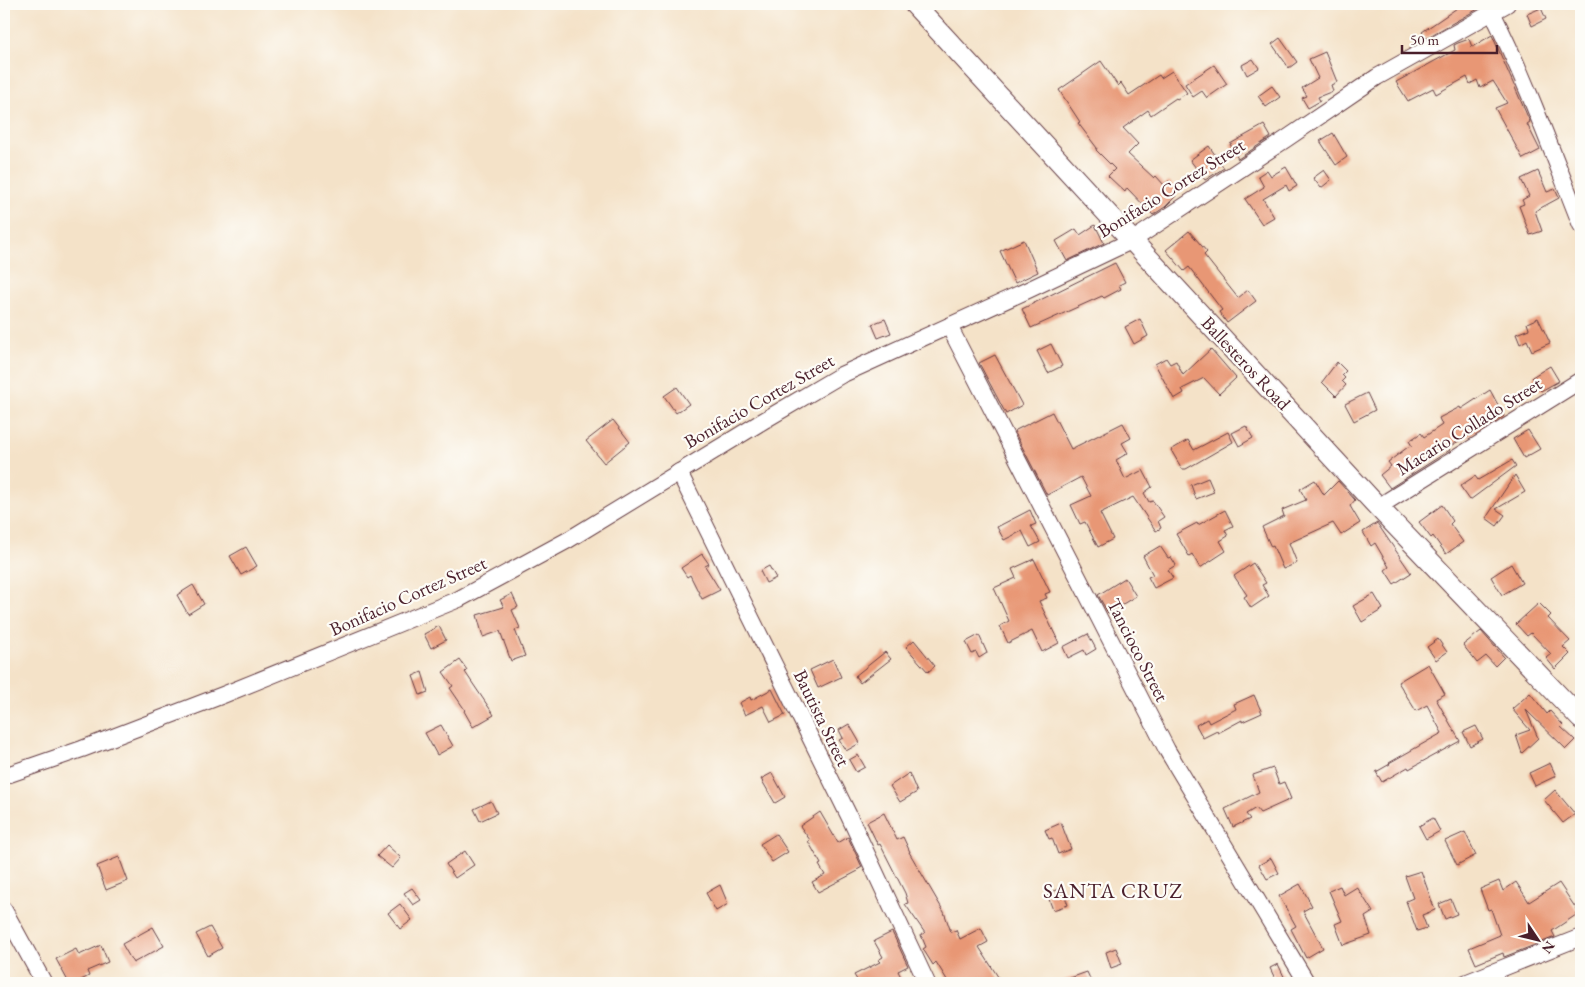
<svg xmlns="http://www.w3.org/2000/svg" width="1585" height="987" font-family="'EB Garamond',serif">
<style>
.building{fill:#e89775}
.lines{fill:none;stroke-linecap:round;stroke-linejoin:round}
.minor-casing{stroke:#643c43;stroke-width:18}
.major-casing{stroke:#643c43;stroke-width:22}
.minor{stroke:#fff;stroke-width:16}
.major{stroke:#fff;stroke-width:20}
.labels{text-anchor:middle;dominant-baseline:central;stroke-width:4.5;stroke-linejoin:round;paint-order:stroke}
.street-label{font-size:19px;fill:#4a1f2b;stroke:#fdfcf7}
.quarter-label{font-size:21px;letter-spacing:1px;fill:#4a1f2b;stroke:#fdfcf7}
</style>
<rect width="100%" height="100%" fill="#fdfcf7"/>
<filter id="ink" filterUnits="userSpaceOnUse"><feTurbulence type="fractalNoise" baseFrequency=".02" numOctaves="2"/><feDisplacementMap in="SourceGraphic" scale="10" xChannelSelector="R" yChannelSelector="G"/><feConvolveMatrix kernelMatrix="1 2 1 2 8 2 1 2 1" color-interpolation-filters="sRGB"/></filter>
<filter id="wash" filterUnits="userSpaceOnUse"><feTurbulence type="fractalNoise" baseFrequency=".0096" numOctaves="4" result="noise"/><feDisplacementMap in="SourceGraphic" scale="20" xChannelSelector="R" yChannelSelector="G"/><feGaussianBlur stdDeviation="1.12" result="paint"/><feColorMatrix in="noise" values="0 0 0 0 0 0 0 0 0 0 0 0 0 0 0 0 0 1.4 0 .05"/><feComposite in="paint" operator="in"/></filter>
<g filter="url(#wash)">
<rect width="100%" height="100%" fill="#f4e2c8"/>
<g id="blocks">
<g class="building">
<polygon points="1463,4 1475,4 1478,9 1426,38 1422,32"/>
<polygon points="1541,8 1546,19 1532,26 1527,14"/>
<polygon points="1492,35 1530,122 1527,124 1540,150 1523,159 1495,108 1507,103 1493,81 1480,88 1477,80 1470,84 1467,77 1436,94 1433,88 1408,101 1396,82 1455,50 1454,45 1458,43 1469,39 1472,47"/>
<polygon points="1280,38 1297,62 1289,68 1272,44"/>
<polygon points="1325,52 1337,82 1331,85 1333,91 1318,97 1320,101 1308,108 1302,98 1307,96 1302,88 1318,78 1309,59"/>
<polygon points="1253,59 1259,68 1247,75 1242,65"/>
<polygon points="1101,61 1118,86 1121,83 1129,95 1159,75 1161,78 1172,71 1187,93 1177,99 1176,98 1151,115 1148,110 1123,128 1138,144 1128,154 1154,178 1156,176 1164,185 1169,181 1178,190 1174,195 1176,196 1165,207 1153,215 1127,188 1125,192 1108,176 1115,169 1096,150 1097,148 1078,123 1080,122 1059,90"/>
<polygon points="1214,65 1227,84 1207,98 1202,91 1193,97 1185,84"/>
<polygon points="1272,86 1280,97 1266,107 1258,96"/>
<polygon points="1264,125 1271,137 1238,159 1230,144"/>
<polygon points="1333,133 1347,157 1336,165 1320,141"/>
<polygon points="1209,146 1224,168 1205,180 1190,160"/>
<polygon points="1286,167 1297,186 1289,191 1286,185 1263,199 1274,217 1262,224 1245,199 1264,187 1258,176 1267,170 1271,176"/>
<polygon points="1324,170 1331,180 1321,188 1313,178"/>
<polygon points="1538,171 1547,192 1555,189 1559,198 1535,211 1542,231 1530,235 1519,206 1524,204 1522,200 1529,196 1521,179"/>
<polygon points="1095,225 1104,243 1067,261 1056,241 1076,229 1080,235"/>
<polygon points="1189,231 1207,252 1204,255 1238,298 1248,290 1256,301 1227,323 1219,312 1222,310 1189,267 1184,271 1166,250"/>
<polygon points="1024,240 1038,272 1015,283 1000,251"/>
<polygon points="1115,263 1125,282 1119,285 1121,289 1104,298 1102,296 1031,328 1022,309"/>
<polygon points="1538,318 1550,343 1532,351 1527,340 1520,344 1516,334 1529,329 1527,323"/>
<polygon points="885,319 891,333 878,338 872,324"/>
<polygon points="1140,319 1148,336 1134,344 1125,327"/>
<polygon points="1051,344 1062,366 1048,373 1037,351"/>
<polygon points="1211,349 1236,378 1219,394 1204,378 1182,389 1184,393 1174,399 1155,364 1166,358 1170,364 1176,361 1183,375"/>
<polygon points="995,355 1022,405 1006,414 979,363"/>
<polygon points="1337,362 1346,371 1342,375 1345,378 1342,381 1346,385 1336,396 1322,382"/>
<polygon points="1550,366 1559,381 1541,391 1532,377"/>
<polygon points="677,387 689,404 676,413 664,396"/>
<polygon points="1490,390 1504,416 1484,429 1483,428 1448,447 1450,450 1390,488 1380,475 1391,466 1388,462 1408,447 1412,446 1409,441 1421,433 1424,437 1442,425 1439,418 1460,407 1461,409"/>
<polygon points="1367,393 1375,410 1354,421 1345,404"/>
<polygon points="1052,412 1071,449 1123,423 1131,438 1122,443 1128,453 1116,460 1125,479 1143,470 1152,487 1144,493 1149,502 1153,501 1164,517 1158,521 1161,528 1156,531 1133,497 1100,513 1113,539 1098,547 1085,522 1080,524 1071,505 1091,496 1081,477 1047,495 1014,431"/>
<polygon points="613,420 630,442 604,463 586,441"/>
<polygon points="1246,426 1253,438 1239,446 1232,433"/>
<polygon points="1528,430 1540,449 1524,458 1513,439"/>
<polygon points="1228,432 1233,442 1186,469 1182,469 1171,450 1188,440 1194,450"/>
<polygon points="1512,460 1516,466 1470,500 1460,486 1475,476 1478,480"/>
<polygon points="1515,475 1525,492 1496,509 1505,515 1497,526 1486,518"/>
<polygon points="1208,478 1214,492 1196,499 1191,485"/>
<polygon points="1315,480 1324,495 1338,481 1355,500 1350,506 1360,523 1341,535 1333,523 1289,543 1297,563 1283,569 1273,546 1271,547 1262,527 1284,516 1282,510 1306,500 1300,489"/>
<polygon points="1442,505 1453,521 1450,524 1463,542 1446,554 1433,536 1431,538 1419,522"/>
<polygon points="1030,510 1036,524 1031,526 1040,542 1030,547 1022,531 1004,540 997,527"/>
<polygon points="1225,510 1233,526 1225,530 1228,536 1220,541 1226,551 1200,568 1192,554 1189,556 1176,534 1197,523 1198,525"/>
<polygon points="1377,523 1411,573 1394,584 1385,570 1389,567 1375,543 1371,546 1363,532"/>
<polygon points="1160,546 1168,558 1171,557 1176,565 1168,570 1173,578 1154,588 1148,577 1153,575 1143,556"/>
<polygon points="246,547 257,566 241,575 230,556"/>
<polygon points="702,554 709,564 705,566 720,590 702,599 690,575 687,577 681,568"/>
<polygon points="1034,559 1050,592 1045,594 1047,598 1039,601 1059,643 1042,652 1032,631 1008,643 1000,626 1009,621 994,588 1016,578 1012,569"/>
<polygon points="1253,563 1266,583 1262,585 1269,596 1251,608 1244,597 1247,595 1234,576"/>
<polygon points="1511,564 1522,583 1502,595 1491,577"/>
<polygon points="769,566 776,578 766,583 760,571"/>
<polygon points="1125,578 1136,596 1108,613 1098,595"/>
<polygon points="193,585 204,604 188,614 177,595"/>
<polygon points="512,594 518,607 512,610 520,628 515,630 525,656 511,661 500,631 483,637 477,615 504,607 500,600"/>
<polygon points="1374,594 1383,609 1362,622 1353,606"/>
<polygon points="1539,603 1551,615 1548,618 1570,641 1563,647 1570,654 1555,669 1546,658 1551,654 1531,633 1527,636 1516,624"/>
<polygon points="439,626 446,640 431,648 424,634"/>
<polygon points="1481,631 1504,657 1495,666 1486,656 1477,663 1463,645"/>
<polygon points="1088,634 1096,649 1086,655 1084,650 1068,658 1063,647"/>
<polygon points="979,635 987,653 979,658 976,652 972,654 966,642"/>
<polygon points="1438,639 1447,652 1436,660 1427,647"/>
<polygon points="914,640 935,666 928,672 906,647"/>
<polygon points="885,652 891,659 860,683 855,676"/>
<polygon points="833,659 841,677 818,688 810,670"/>
<polygon points="460,660 467,670 465,672 494,715 473,727 464,711 465,710 450,688 453,686 443,672"/>
<polygon points="1428,664 1445,694 1436,699 1460,741 1409,769 1408,767 1382,782 1376,772 1390,764 1389,763 1442,733 1427,705 1416,711 1398,682"/>
<polygon points="422,672 428,692 420,695 413,676"/>
<polygon points="772,689 785,715 771,722 763,706 745,715 739,703 750,697 751,700"/>
<polygon points="1530,693 1547,714 1550,711 1563,725 1561,727 1575,740 1566,749 1526,710 1538,738 1522,753 1516,735 1530,730 1512,709"/>
<polygon points="1254,695 1262,713 1242,722 1242,720 1218,733 1217,731 1203,738 1196,725 1207,719 1209,723 1236,709 1234,704"/>
<polygon points="849,724 860,743 846,751 839,740 843,738 839,730"/>
<polygon points="441,725 453,746 437,755 425,733"/>
<polygon points="1476,726 1483,739 1470,746 1463,732"/>
<polygon points="858,755 865,767 856,772 849,760"/>
<polygon points="1550,763 1556,776 1535,786 1529,773"/>
<polygon points="1273,768 1279,784 1284,782 1291,799 1260,813 1256,808 1246,814 1250,819 1233,827 1225,809 1259,792 1253,775"/>
<polygon points="772,773 785,797 775,803 761,779"/>
<polygon points="909,773 917,792 900,802 890,786"/>
<polygon points="1555,790 1575,814 1563,823 1544,800"/>
<polygon points="491,801 497,813 480,821 474,809"/>
<polygon points="820,812 838,843 848,837 862,867 857,870 858,871 818,892 812,882 825,875 819,865 821,864 808,841 810,840 800,826"/>
<polygon points="884,813 897,840 903,837 910,852 909,852 944,912 951,932 956,930 960,939 981,928 988,942 979,947 1002,983 949,983 936,962 933,965 923,949 926,947 921,935 925,933 905,904 908,903 905,893 880,844 878,845 867,822"/>
<polygon points="1433,818 1440,831 1426,839 1419,826"/>
<polygon points="1061,823 1071,849 1058,854 1052,838 1049,839 1045,830"/>
<polygon points="1465,832 1476,855 1457,865 1445,841"/>
<polygon points="776,834 788,852 772,862 760,844"/>
<polygon points="387,845 401,858 392,868 377,856"/>
<polygon points="465,851 474,865 455,878 446,864"/>
<polygon points="119,857 128,881 106,890 97,866"/>
<polygon points="1271,858 1279,873 1267,879 1259,865"/>
<polygon points="1421,871 1435,910 1422,915 1427,928 1417,931 1406,901 1413,898 1405,876"/>
<polygon points="1499,881 1503,891 1516,882 1529,902 1559,883 1579,913 1552,931 1555,937 1504,957 1503,953 1476,964 1469,948 1500,935 1491,909 1488,910 1480,889"/>
<polygon points="1300,884 1312,906 1303,911 1323,948 1306,958 1291,929 1296,926 1279,896"/>
<polygon points="720,885 728,904 716,911 706,893"/>
<polygon points="1340,886 1344,895 1357,887 1373,912 1365,917 1371,935 1343,945 1335,924 1342,921 1329,891"/>
<polygon points="412,888 421,900 413,905 404,893"/>
<polygon points="1062,888 1068,905 1053,910 1047,894"/>
<polygon points="1451,899 1457,914 1445,919 1439,904"/>
<polygon points="400,904 412,920 400,929 388,913"/>
<polygon points="153,927 164,946 133,963 122,944"/>
<polygon points="210,927 222,948 208,956 196,934"/>
<polygon points="892,932 908,966 898,971 904,983 859,983 854,975 880,962 878,960 883,957 874,941"/>
<polygon points="101,945 108,962 87,971 89,976 75,983 69,983 56,959 76,949 79,955"/>
<polygon points="1116,948 1122,964 1111,968 1106,952"/>
<polygon points="1278,964 1287,983 1277,983 1270,968"/>
<polygon points="1087,972 1092,983 1059,983 1059,982"/>
</g>
</g>
</g>
<g filter="url(#ink)">
<use href="#blocks" fill-opacity="0" stroke="#643c43" stroke-width="1"/>
<g class="lines">
<g class="minor-casing">
<g id="minor">
<path d="M1492,12C1527,82 1552,152 1581,225"/>
<polyline points="949,326 1167,750 1307,983"/>
<polyline points="679,472 849,816 927,983"/>
<polyline points="1378,507 1581,380"/>
<polyline points="4,776 82,749 223,695 459,599 568,540 763,421 841,375 1028,290 1133,240 1286,139 1377,77 1507,4"/>
<polyline points="4,910 44,983"/>
<polyline points="1465,983 1581,937"/>
</g>
</g>
<g class="major-casing">
<polyline id="major" points="914,4 1378,507 1581,719"/>
</g>
<use href="#minor" class="minor"/>
<use href="#major" class="major"/>
</g>
</g>
<g class="labels">
<g class="street-label">
<text transform="translate(1171 188) rotate(-32)">Bonifacio Cortez Street</text>
<text transform="translate(1246 363) rotate(47)">Ballesteros Road</text>
<text transform="translate(759 401) rotate(-30)">Bonifacio Cortez Street</text>
<text transform="translate(1469 426) rotate(-32)">Macario Collado Street</text>
<text transform="translate(408 596) rotate(-24)">Bonifacio Cortez Street</text>
<text transform="translate(1138 650) rotate(63)">Tancioco Street</text>
<text transform="translate(822 718) rotate(64)">Bautista Street</text>
</g>
<g class="quarter-label">
<text x="1113" y="890">SANTA CRUZ</text>
</g>
</g>
<rect width="1585" height="987" fill="none" stroke="#fdfcf7" stroke-width="20"/>
<g transform="translate(1538 940) rotate(125)" stroke="#fdfcf7" stroke-width="4" paint-order="stroke">
<path d="M0-4L9 19L0 12L-9 19Z" fill="#4a1f2b"/>
<text y="-8" font-size="14" font-weight="bold" text-anchor="middle" fill="#4a1f2b">N</text>
</g>
<path d="M1402 45v8h95v-8" fill="none" stroke="#4a1f2b" stroke-width="2.5"/>
<text x="1410" y="45" font-size="15" fill="#4a1f2b" stroke="#fdfcf7" stroke-width="4" paint-order="stroke">50 m</text>
</svg>
